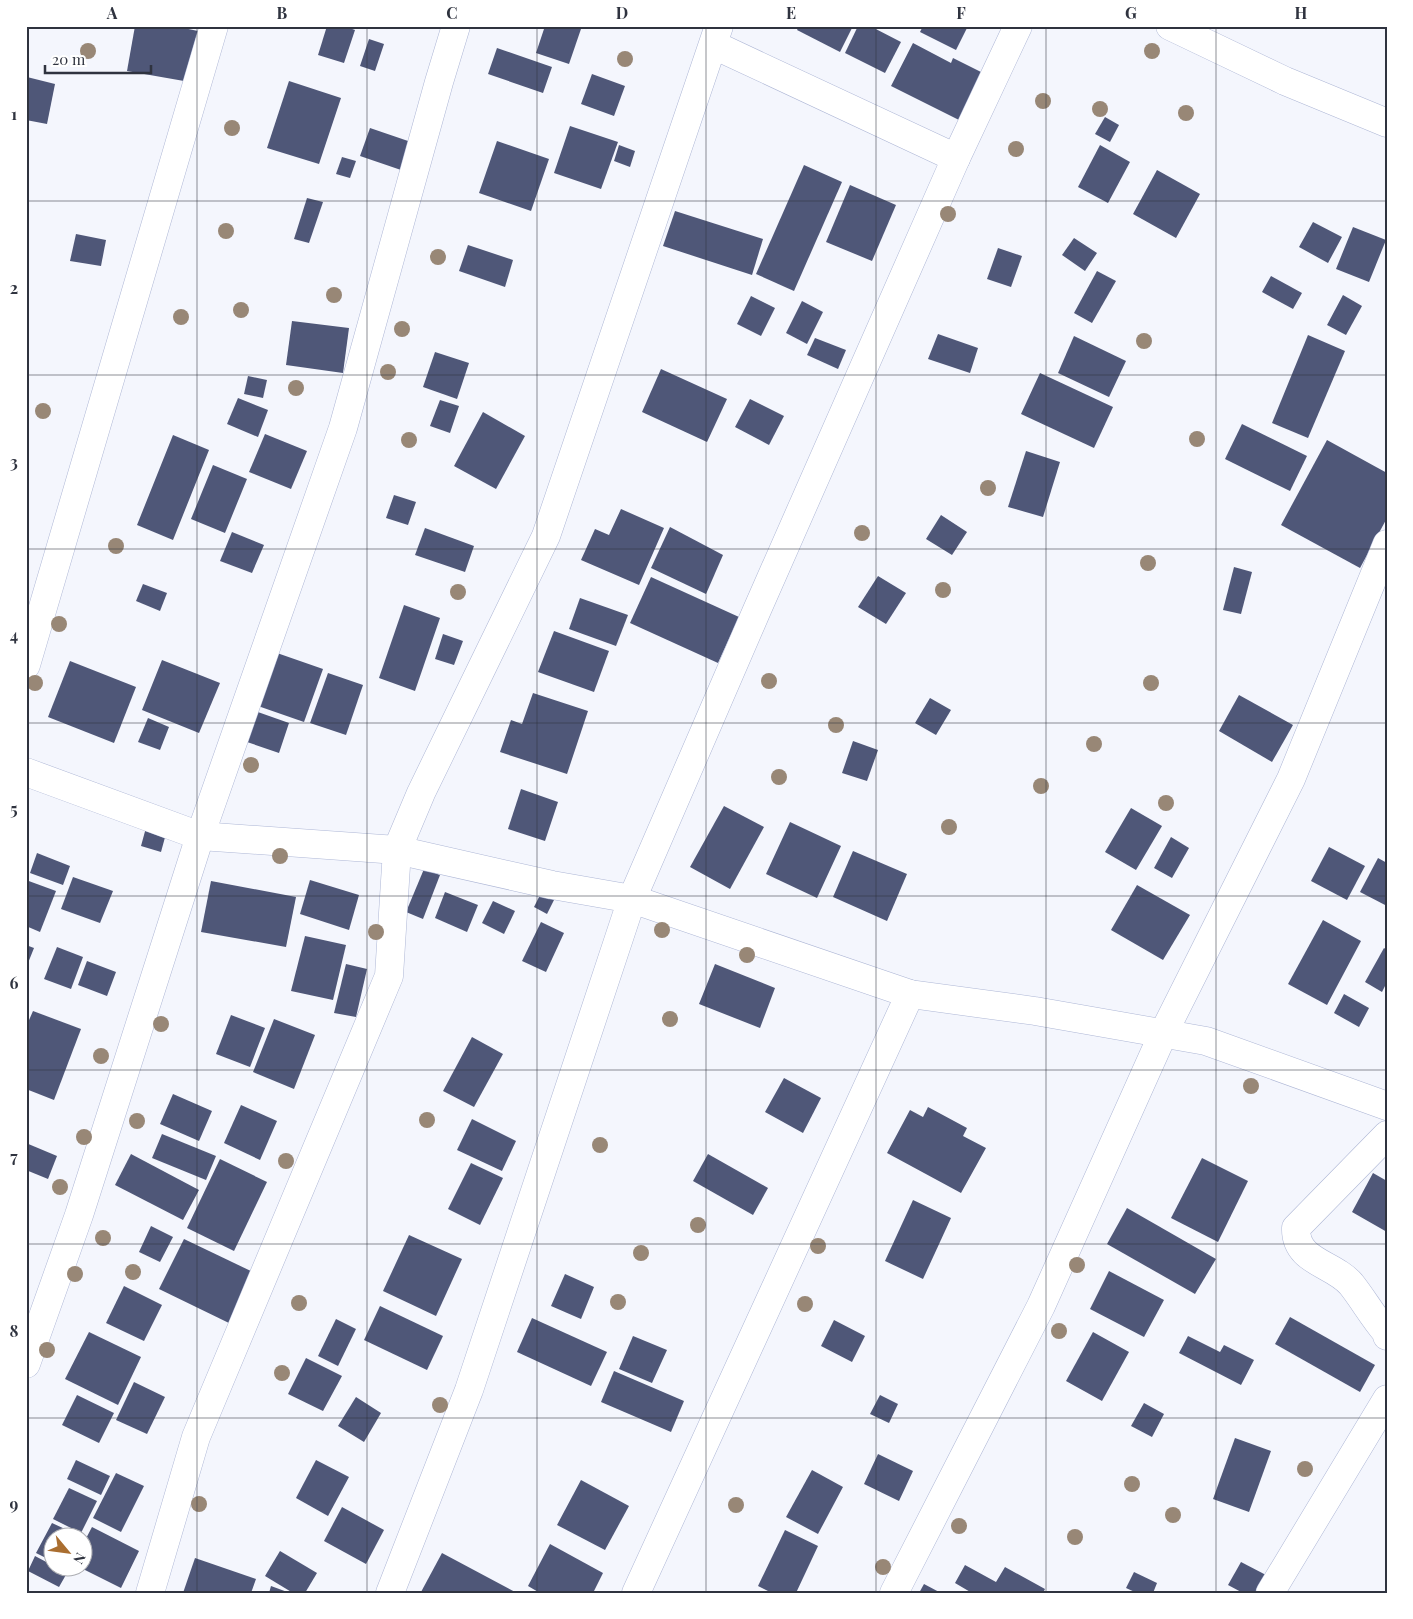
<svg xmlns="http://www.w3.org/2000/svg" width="1413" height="1619" font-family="'Playfair Display',serif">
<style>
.building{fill:#4f5778}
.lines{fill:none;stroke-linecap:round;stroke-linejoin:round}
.street-casing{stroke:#aeb7d6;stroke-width:29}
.street{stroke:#fff;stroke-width:28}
.tree{fill:#988776}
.grid{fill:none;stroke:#2f333f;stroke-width:1;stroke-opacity:0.55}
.neatline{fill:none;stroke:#2f333f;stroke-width:2}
.grid-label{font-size:16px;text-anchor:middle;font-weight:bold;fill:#2f333f}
</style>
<rect width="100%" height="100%" fill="#f4f6fd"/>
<g class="building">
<polygon points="135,26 174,26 198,31 184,81 127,71"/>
<polygon points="327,26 344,26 355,30 344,63 318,55"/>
<polygon points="545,26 582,26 569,64 536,53"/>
<polygon points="799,26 853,26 840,52 797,30"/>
<polygon points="858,26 870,26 901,42 885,73 845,53"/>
<polygon points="923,26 968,26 956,50 920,32"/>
<polygon points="369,39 384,44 375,71 360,66"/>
<polygon points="913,43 951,63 953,58 991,77 967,124 891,86"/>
<polygon points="497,48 552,67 543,93 488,74"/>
<polygon points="592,74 625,86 614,116 581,104"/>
<polygon points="27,77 55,84 47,124 26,120"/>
<polygon points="289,81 341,98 319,164 267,148"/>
<polygon points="1105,117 1119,125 1110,142 1095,134"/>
<polygon points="570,126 618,142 601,189 554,173"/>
<polygon points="370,128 411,142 401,170 360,156"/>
<polygon points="497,141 549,159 531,211 479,193"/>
<polygon points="619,145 635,151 630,167 614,161"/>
<polygon points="1100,145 1130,162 1108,203 1078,187"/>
<polygon points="342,157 356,161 350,178 336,174"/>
<polygon points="804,165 842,182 794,291 756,274"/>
<polygon points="1157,170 1200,194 1176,238 1133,214"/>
<polygon points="850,185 896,205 872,261 826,242"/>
<polygon points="307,198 323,202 309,243 294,239"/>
<polygon points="675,211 763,239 752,275 663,246"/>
<polygon points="1313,222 1342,237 1328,263 1299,247"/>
<polygon points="1353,227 1386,240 1369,282 1336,269"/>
<polygon points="76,234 106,240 101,266 70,261"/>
<polygon points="1074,238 1097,253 1085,271 1062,255"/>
<polygon points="468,245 513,260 505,287 459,271"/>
<polygon points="998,248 1022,256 1011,287 987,279"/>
<polygon points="1097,271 1116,281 1092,323 1074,313"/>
<polygon points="1271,276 1302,293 1293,309 1262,292"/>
<polygon points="1343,295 1362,306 1346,335 1327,325"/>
<polygon points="751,296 775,308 761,336 737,324"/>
<polygon points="802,301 823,312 807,344 786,333"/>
<polygon points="292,321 349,328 343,373 286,365"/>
<polygon points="938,334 978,348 970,373 928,359"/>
<polygon points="1308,335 1345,351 1308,438 1272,423"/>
<polygon points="1074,336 1126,361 1109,397 1058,373"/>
<polygon points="815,338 846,350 838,369 807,355"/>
<polygon points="435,352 469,363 457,399 423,387"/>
<polygon points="661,369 727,399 707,442 642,412"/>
<polygon points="1040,373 1113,407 1094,448 1021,414"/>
<polygon points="248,376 267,380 263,398 244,394"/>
<polygon points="238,398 268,410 258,437 227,424"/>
<polygon points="750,399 784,416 769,445 735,427"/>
<polygon points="440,400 459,406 450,433 430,426"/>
<polygon points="483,412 525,436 496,489 454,466"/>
<polygon points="1242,424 1307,456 1290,491 1225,459"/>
<polygon points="265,434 307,451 291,489 249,472"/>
<polygon points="173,435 209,450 173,540 137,525"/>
<polygon points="1327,440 1387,473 1387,518 1360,568 1281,525"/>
<polygon points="1026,451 1060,462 1043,517 1008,507"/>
<polygon points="213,465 247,479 225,533 191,519"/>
<polygon points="394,495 416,502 408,525 386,518"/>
<polygon points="621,509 664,528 639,585 581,560 595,529 609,535"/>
<polygon points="941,515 967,532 952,555 926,539"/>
<polygon points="670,527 723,555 706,594 651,568"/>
<polygon points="425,528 474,546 465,572 415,555"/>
<polygon points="232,532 264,545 252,573 220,561"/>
<polygon points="1234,567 1252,572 1241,614 1223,610"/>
<polygon points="878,576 906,593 886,624 858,607"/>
<polygon points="651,577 739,617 718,663 630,623"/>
<polygon points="143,584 167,593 160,611 136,601"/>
<polygon points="580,598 628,615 616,646 569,629"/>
<polygon points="404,605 440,618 415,691 379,678"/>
<polygon points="554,631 609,651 594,692 538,672"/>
<polygon points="443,634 463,641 454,665 435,659"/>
<polygon points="277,653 323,669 304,722 258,706"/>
<polygon points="162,660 220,683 199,733 142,710"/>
<polygon points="70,661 136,687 114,743 48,717"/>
<polygon points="328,673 363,685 346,735 310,723"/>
<polygon points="533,693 588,711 567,774 500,752 511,720 522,724"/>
<polygon points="1239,695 1293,725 1272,762 1219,731"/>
<polygon points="930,698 951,710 936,735 915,723"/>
<polygon points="255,711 289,723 279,753 244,741"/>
<polygon points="148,718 169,727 160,750 138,742"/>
<polygon points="853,741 878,750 867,781 842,773"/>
<polygon points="521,789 558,802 545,841 508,829"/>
<polygon points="724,806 764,827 730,889 690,867"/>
<polygon points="1131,808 1162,826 1136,870 1105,852"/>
<polygon points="790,822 841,846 817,898 766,874"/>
<polygon points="147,824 167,830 161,852 141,846"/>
<polygon points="1171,837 1189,848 1172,878 1154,868"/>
<polygon points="1329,847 1365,866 1347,900 1311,881"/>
<polygon points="853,851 907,874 887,921 833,897"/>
<polygon points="37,853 70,866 63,885 30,873"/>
<polygon points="1378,858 1387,863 1387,906 1360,892"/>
<polygon points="424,869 440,875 423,919 406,912"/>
<polygon points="73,877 113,891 100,923 61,909"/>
<polygon points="26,880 56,891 40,932 26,926"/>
<polygon points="310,880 359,895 349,930 300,914"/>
<polygon points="211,881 296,897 286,947 201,932"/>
<polygon points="1137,885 1190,915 1163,960 1111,930"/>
<polygon points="542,891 555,898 547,914 534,907"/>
<polygon points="445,892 478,905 467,932 435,918"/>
<polygon points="493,901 515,911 504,934 482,923"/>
<polygon points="1323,920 1361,941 1327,1005 1288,984"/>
<polygon points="541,922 564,933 546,972 522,961"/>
<polygon points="305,936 346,945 333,1000 291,991"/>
<polygon points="26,945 34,948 26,968"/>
<polygon points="57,947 83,957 71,989 44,979"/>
<polygon points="1384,948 1387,950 1387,982 1382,992 1365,982"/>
<polygon points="87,961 116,972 107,996 78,985"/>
<polygon points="346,964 367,969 356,1017 334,1013"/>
<polygon points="715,964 775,988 760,1028 699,1004"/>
<polygon points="1344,994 1369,1008 1359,1027 1334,1013"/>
<polygon points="33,1011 81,1029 54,1100 26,1089 26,1027"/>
<polygon points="231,1015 265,1028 250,1067 216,1054"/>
<polygon points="274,1019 315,1035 294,1089 253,1072"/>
<polygon points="472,1037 503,1054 474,1107 443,1091"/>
<polygon points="784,1078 821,1098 803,1133 765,1112"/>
<polygon points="173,1094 212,1111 199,1141 160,1124"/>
<polygon points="241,1105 277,1121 260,1160 224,1143"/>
<polygon points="928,1107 967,1128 963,1136 986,1148 961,1193 887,1153 910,1110 923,1117"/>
<polygon points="472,1119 516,1141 502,1171 457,1150"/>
<polygon points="162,1134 216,1156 206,1180 152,1158"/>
<polygon points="26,1143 57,1156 48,1179 26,1170"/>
<polygon points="131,1154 199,1190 183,1220 115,1185"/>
<polygon points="708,1154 768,1188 753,1215 693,1181"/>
<polygon points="1202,1158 1248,1181 1218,1242 1171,1218"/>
<polygon points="220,1159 267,1182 234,1251 187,1228"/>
<polygon points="471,1163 503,1178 480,1225 448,1209"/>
<polygon points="1373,1173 1387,1181 1387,1232 1352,1212"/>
<polygon points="913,1200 951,1218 923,1279 885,1261"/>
<polygon points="1127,1208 1216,1259 1195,1294 1107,1244"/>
<polygon points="151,1226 173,1237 160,1262 139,1252"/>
<polygon points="409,1235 462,1259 436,1316 383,1291"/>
<polygon points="184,1239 255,1273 231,1324 159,1289"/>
<polygon points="1109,1271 1164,1300 1144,1337 1090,1309"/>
<polygon points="565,1274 594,1287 581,1319 551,1306"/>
<polygon points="124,1286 162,1305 144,1341 106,1323"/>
<polygon points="380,1306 443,1336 427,1370 364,1340"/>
<polygon points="1290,1317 1375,1365 1360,1392 1275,1344"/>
<polygon points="532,1318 607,1352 591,1386 517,1352"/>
<polygon points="336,1319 356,1329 338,1366 318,1356"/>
<polygon points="834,1320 865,1336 852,1362 821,1346"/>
<polygon points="89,1332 141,1357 118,1405 65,1379"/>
<polygon points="1093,1332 1129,1352 1102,1401 1066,1381"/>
<polygon points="633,1336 667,1350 652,1383 619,1369"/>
<polygon points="1188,1336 1220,1352 1224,1345 1254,1360 1241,1385 1179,1353"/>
<polygon points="306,1358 342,1376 323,1411 288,1394"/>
<polygon points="614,1371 684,1401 671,1432 601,1402"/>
<polygon points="134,1382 165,1397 147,1434 116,1420"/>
<polygon points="77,1395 114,1413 99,1443 62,1425"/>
<polygon points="880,1395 898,1404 889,1423 870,1414"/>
<polygon points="356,1397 381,1413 364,1442 338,1426"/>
<polygon points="1144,1403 1164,1414 1152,1437 1131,1426"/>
<polygon points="1235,1438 1271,1451 1249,1512 1213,1499"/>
<polygon points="878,1454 913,1471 899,1501 864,1484"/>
<polygon points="76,1460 110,1476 101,1495 67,1479"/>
<polygon points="316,1460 349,1477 328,1516 296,1498"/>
<polygon points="812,1470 843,1487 818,1534 786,1517"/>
<polygon points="116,1473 144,1486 121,1532 93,1518"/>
<polygon points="581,1480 629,1506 605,1550 557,1525"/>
<polygon points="69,1488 97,1501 81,1533 53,1519"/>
<polygon points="342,1507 384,1530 366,1564 324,1541"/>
<polygon points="52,1523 80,1536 52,1536 52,1561 36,1553"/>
<polygon points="92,1527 139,1551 121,1588 77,1566 82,1566 82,1546"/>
<polygon points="785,1530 818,1546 796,1593 772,1593 758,1586"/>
<polygon points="550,1544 603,1573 593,1593 540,1593 528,1586"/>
<polygon points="280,1551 317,1573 305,1593 293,1593 265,1576"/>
<polygon points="442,1553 517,1593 421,1592"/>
<polygon points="35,1556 52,1565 52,1566 67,1573 59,1587 28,1571"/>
<polygon points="195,1558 256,1579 251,1593 183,1593"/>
<polygon points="1241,1562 1266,1575 1258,1593 1243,1593 1228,1585"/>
<polygon points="965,1565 996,1582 1005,1567 1045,1589 1043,1593 972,1593 955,1583"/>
<polygon points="1134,1572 1157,1583 1153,1593 1137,1593 1126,1588"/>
<polygon points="924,1584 941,1593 919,1593"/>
<polygon points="271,1586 290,1593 269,1593"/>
</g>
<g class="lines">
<g class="street-casing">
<g id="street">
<polyline points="1170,26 1285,81 1387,123"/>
<polyline points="714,45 956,158"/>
<polyline points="26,665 214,26"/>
<polyline points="26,772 200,836 397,850 552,885 632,899 910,994 1035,1011 1206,1041 1387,1106"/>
<path d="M1387,1135L1296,1228C1295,1262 1333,1263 1351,1284C1363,1299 1373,1317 1386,1332L1387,1336"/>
<polyline points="26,1364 79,1215 200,836 343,428 439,82 456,26"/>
<polyline points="150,1593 196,1437 389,976 397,850 421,793 546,536 719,26"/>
<polyline points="390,1593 469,1390 632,899 757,610 956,158 1018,26"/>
<polyline points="636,1593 910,994"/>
<polyline points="894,1593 1041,1306 1163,1034 1291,779 1387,544"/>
<polyline points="1270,1593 1387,1399"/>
</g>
</g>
<use href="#street" class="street"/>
</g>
<g class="tree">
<circle cx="88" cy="51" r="8"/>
<circle cx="1152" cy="51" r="8"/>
<circle cx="625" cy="59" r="8"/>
<circle cx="1043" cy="101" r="8"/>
<circle cx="1100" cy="109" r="8"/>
<circle cx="1186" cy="113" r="8"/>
<circle cx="232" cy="128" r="8"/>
<circle cx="1016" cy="149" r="8"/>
<circle cx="948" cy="214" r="8"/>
<circle cx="226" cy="231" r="8"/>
<circle cx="438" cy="257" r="8"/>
<circle cx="334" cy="295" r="8"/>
<circle cx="241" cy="310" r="8"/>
<circle cx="181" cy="317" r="8"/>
<circle cx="402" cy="329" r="8"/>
<circle cx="1144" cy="341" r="8"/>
<circle cx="388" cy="372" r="8"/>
<circle cx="296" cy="388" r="8"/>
<circle cx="43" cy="411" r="8"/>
<circle cx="1197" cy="439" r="8"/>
<circle cx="409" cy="440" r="8"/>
<circle cx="988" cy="488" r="8"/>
<circle cx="862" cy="533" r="8"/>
<circle cx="116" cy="546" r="8"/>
<circle cx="1148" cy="563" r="8"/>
<circle cx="943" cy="590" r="8"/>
<circle cx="458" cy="592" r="8"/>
<circle cx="59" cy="624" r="8"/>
<circle cx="769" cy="681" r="8"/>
<circle cx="35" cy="683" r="8"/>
<circle cx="1151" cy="683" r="8"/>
<circle cx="836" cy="725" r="8"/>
<circle cx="1094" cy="744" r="8"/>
<circle cx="251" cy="765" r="8"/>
<circle cx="779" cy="777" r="8"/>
<circle cx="1041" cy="786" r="8"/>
<circle cx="1166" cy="803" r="8"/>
<circle cx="949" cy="827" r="8"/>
<circle cx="280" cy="856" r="8"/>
<circle cx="662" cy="930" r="8"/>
<circle cx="376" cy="932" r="8"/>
<circle cx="747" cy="955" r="8"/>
<circle cx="670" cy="1019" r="8"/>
<circle cx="161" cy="1024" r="8"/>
<circle cx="101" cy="1056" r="8"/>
<circle cx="1251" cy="1086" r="8"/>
<circle cx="427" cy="1120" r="8"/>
<circle cx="137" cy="1121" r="8"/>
<circle cx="84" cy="1137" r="8"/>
<circle cx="600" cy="1145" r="8"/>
<circle cx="286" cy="1161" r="8"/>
<circle cx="60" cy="1187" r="8"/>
<circle cx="698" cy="1225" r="8"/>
<circle cx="103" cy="1238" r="8"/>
<circle cx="818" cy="1246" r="8"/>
<circle cx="641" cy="1253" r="8"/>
<circle cx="1077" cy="1265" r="8"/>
<circle cx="133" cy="1272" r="8"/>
<circle cx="75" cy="1274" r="8"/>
<circle cx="618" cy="1302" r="8"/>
<circle cx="299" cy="1303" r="8"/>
<circle cx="805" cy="1304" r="8"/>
<circle cx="1059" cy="1331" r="8"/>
<circle cx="47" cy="1350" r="8"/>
<circle cx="282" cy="1373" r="8"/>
<circle cx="440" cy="1405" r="8"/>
<circle cx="1305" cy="1469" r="8"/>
<circle cx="1132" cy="1484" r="8"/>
<circle cx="199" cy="1504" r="8"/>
<circle cx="736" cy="1505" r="8"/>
<circle cx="1173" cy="1515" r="8"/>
<circle cx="959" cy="1526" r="8"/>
<circle cx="1075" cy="1537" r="8"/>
<circle cx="883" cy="1567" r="8"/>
</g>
<path class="grid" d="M197,26V1593M367,26V1593M537,26V1593M706,26V1593M876,26V1593M1046,26V1593M1216,26V1593M26,201H1387M26,375H1387M26,549H1387M26,723H1387M26,896H1387M26,1070H1387M26,1244H1387M26,1418H1387"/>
<rect width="1413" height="1619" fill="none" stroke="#ffffff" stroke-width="55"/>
<g transform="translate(68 1552) rotate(119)"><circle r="24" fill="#ffffff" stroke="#acadb2"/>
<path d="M0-4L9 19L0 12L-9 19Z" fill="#aa6e30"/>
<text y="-8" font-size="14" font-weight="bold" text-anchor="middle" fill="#2f333f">N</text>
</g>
<path d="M45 65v8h106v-8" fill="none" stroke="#2f333f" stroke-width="2.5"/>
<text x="52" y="65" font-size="15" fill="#2f333f" stroke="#ffffff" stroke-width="4" paint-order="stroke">20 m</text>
<rect x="28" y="28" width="1358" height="1564" class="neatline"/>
<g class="grid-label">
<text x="112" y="19">A</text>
<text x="282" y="19">B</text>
<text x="452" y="19">C</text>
<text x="622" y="19">D</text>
<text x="791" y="19">E</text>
<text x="961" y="19">F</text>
<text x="1131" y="19">G</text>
<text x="1301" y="19">H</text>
<text x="14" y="120">1</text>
<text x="14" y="294">2</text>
<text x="14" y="468">3</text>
<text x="14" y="641">4</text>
<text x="14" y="815">5</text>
<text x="14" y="989">6</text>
<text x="14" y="1163">7</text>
<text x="14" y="1337">8</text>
<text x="14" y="1510">9</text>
</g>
</svg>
